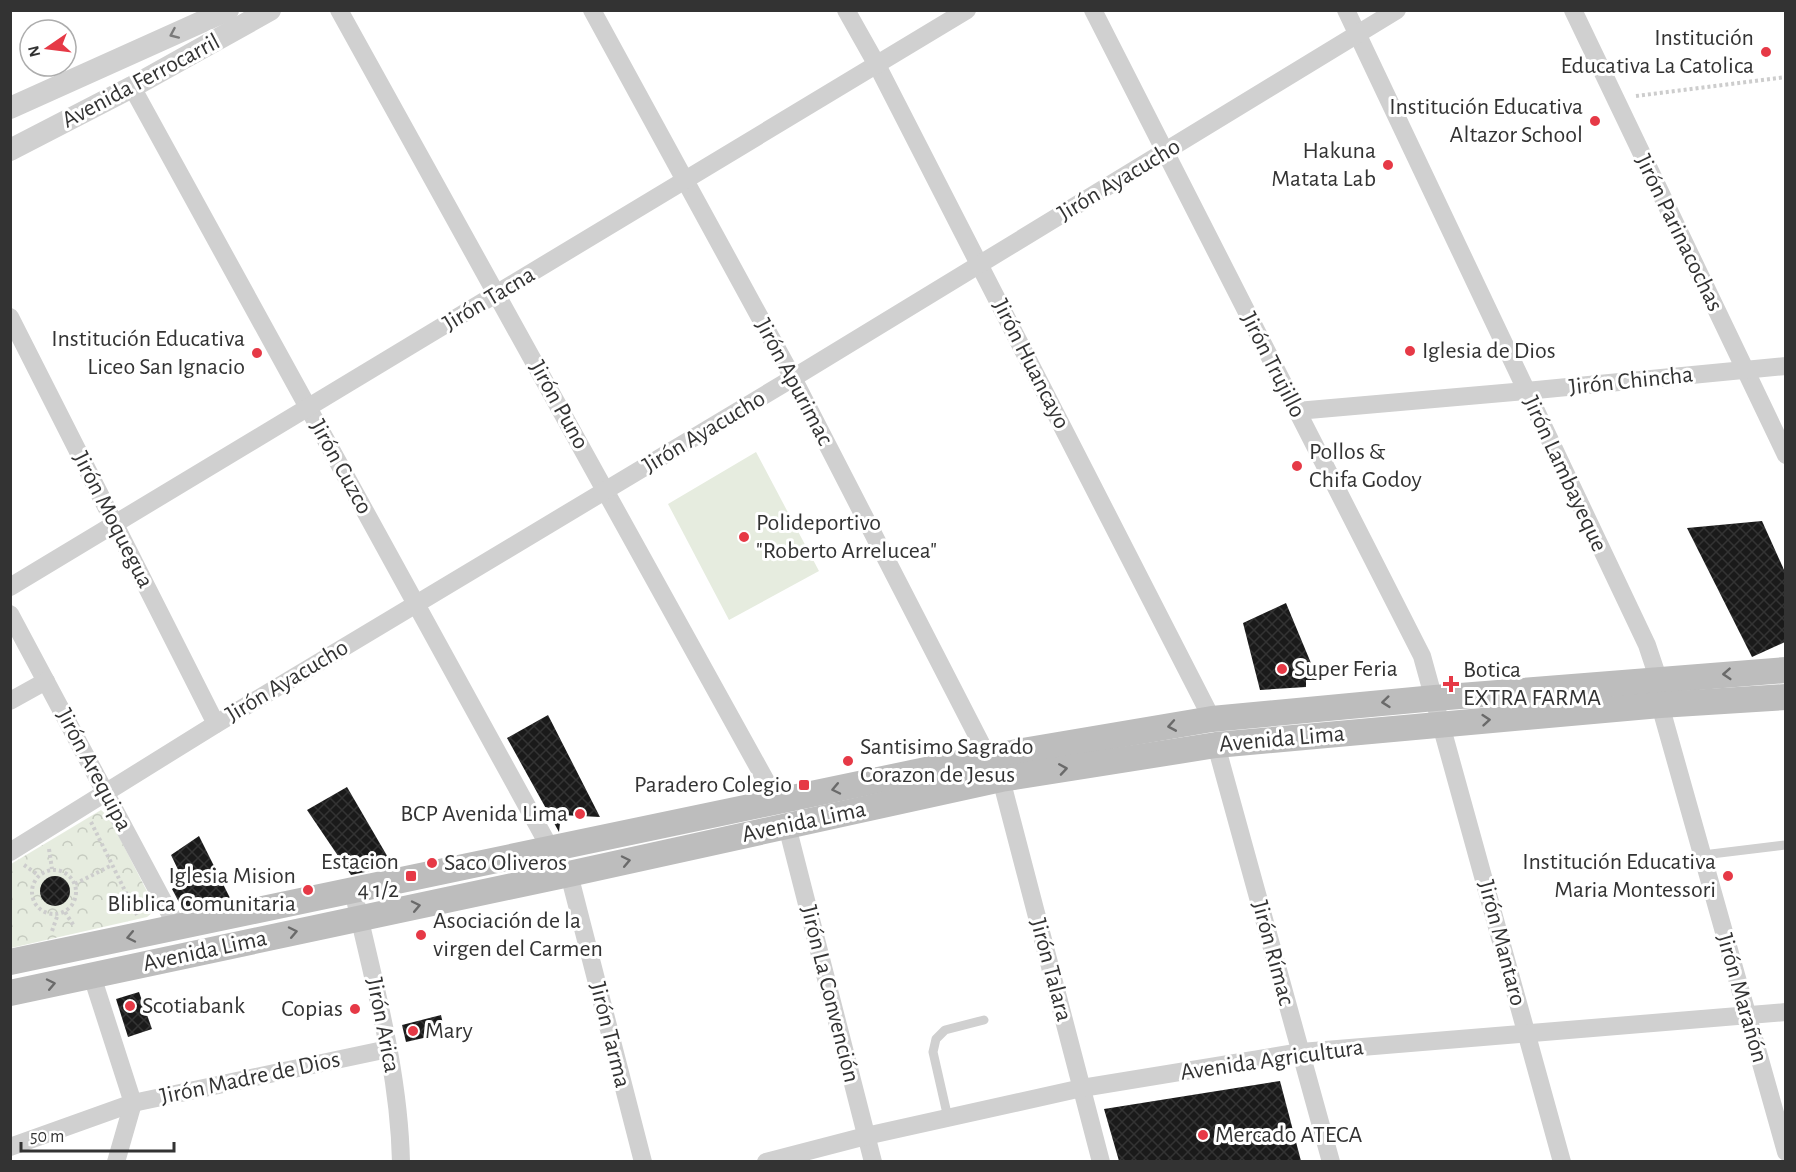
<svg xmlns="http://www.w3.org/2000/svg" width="1796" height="1172" font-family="'Alegreya Sans',sans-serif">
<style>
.forest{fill:url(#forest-crowns)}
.pitch{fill:#e6ecdf}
.building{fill:url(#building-cross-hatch)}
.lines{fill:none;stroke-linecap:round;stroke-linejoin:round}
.path{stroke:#cdcdcd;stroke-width:4;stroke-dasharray:3 3;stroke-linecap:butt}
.service{stroke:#d0d0d0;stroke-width:9}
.minor{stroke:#d0d0d0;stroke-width:18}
.tertiary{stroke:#d0d0d0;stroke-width:22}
.secondary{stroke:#bdbdbd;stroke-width:26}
.oneway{stroke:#7a7a7a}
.oneway2{stroke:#6a6a6a}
.poi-dot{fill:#e63946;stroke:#fff;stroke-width:2}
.labels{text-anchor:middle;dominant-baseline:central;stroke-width:6;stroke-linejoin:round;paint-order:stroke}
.poi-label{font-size:24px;fill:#333;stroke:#fff;text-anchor:start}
.street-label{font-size:24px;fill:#333;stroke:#fff}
</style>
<defs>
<pattern id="forest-crowns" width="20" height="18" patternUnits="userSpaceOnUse" patternTransform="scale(1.5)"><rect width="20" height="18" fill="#e6ecdf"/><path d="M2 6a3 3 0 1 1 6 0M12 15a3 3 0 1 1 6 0" fill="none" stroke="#c6cbc0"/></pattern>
<pattern id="building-cross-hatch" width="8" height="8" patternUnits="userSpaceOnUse" patternTransform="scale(1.5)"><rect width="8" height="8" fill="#1a1a1a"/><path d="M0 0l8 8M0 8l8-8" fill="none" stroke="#333"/></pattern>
</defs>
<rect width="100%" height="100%" fill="#fff"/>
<polygon class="forest" points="101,810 109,817 155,907 152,913 147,917 11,948 11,864"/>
<polygon class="pitch" points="756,452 819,571 729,620 668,504"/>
<g class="building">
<polygon points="1762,521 1785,572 1785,642 1752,657 1687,528"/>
<polygon points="1286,603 1318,680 1306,680 1306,687 1260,690 1243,623"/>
<polygon points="548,715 600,817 561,815 559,832 507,738"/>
<polygon points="347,787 393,866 351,875 307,810"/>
<polygon points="199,836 230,898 182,908 172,889 184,882 171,855"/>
<circle cx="55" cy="891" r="15"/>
<polygon points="139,992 152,1029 128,1037 116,999"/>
<polygon points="441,1015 445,1033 406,1042 402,1025"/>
<polygon points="1280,1081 1301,1161 1119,1161 1104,1109"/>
</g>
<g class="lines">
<g class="path">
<polyline points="1636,96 1786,77"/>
<polyline points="91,822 137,915"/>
<polyline points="49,849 52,869"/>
<polyline points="24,865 38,875"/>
<circle cx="54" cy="892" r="22"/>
<polyline points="75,884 112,865"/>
<polyline points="65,912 74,926"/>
<polyline points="52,931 58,914"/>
</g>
<g class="service">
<polyline points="1703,855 1785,845"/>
<polyline points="948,1118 933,1052 936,1039 945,1030 984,1020"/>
</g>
<g class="minor">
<polyline points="339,10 777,801"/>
<polyline points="592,10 793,378 988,757"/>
<polyline points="846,10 877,65 1212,719"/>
<polyline points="1093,10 1422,656 1562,1162"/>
<polyline points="1346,10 1647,645 1658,678"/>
<polyline points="1573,10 1786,455"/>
<polyline points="132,87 550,848"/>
<polyline points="10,317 216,724"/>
<polyline points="1297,411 1526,391 1786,366"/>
<polyline points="10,587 967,10"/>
<polyline points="10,614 177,927"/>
<polyline points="10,701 46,681"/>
<polyline points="1660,705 1786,1152"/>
<polyline points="1216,745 1331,1162"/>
<polyline points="1001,779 1101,1162"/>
<polyline points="787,826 873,1162"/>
<polyline points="10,852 216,724 793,378 1397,10"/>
<polyline points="569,874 643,1162"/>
<path d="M353,890C373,980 399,1069 401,1162"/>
<polyline points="92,976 133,1103 116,1162"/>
<polyline points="10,1147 133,1103 388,1049"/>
<polyline points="766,1162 866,1136 1082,1088 1301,1052 1786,1012"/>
</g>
<g class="tertiary">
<polyline points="10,108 228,10"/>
<polyline points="10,150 132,87 270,10"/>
</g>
<g class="secondary">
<polyline points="10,962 988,757 1212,719 1435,698 1786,670"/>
<polyline points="10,993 569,874 1001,779 1216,745 1660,705 1786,697"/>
</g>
</g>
<defs><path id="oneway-chevron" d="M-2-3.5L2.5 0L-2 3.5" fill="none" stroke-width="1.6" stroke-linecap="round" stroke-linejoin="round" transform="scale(1.5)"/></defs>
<use class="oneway" href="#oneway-chevron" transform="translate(174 34) rotate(156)"/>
<g class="oneway2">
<use href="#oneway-chevron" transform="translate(1727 674) rotate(176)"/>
<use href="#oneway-chevron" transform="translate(1386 702) rotate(174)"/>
<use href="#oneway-chevron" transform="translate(1486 720) rotate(-5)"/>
<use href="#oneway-chevron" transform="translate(1172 726) rotate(170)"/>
<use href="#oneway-chevron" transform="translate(1063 769) rotate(-9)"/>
<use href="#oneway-chevron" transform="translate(836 789) rotate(168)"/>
<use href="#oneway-chevron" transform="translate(626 861) rotate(-12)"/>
<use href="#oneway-chevron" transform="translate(416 906) rotate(-12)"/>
<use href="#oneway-chevron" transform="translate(293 932) rotate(-12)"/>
<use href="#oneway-chevron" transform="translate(131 937) rotate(168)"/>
<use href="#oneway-chevron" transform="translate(51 984) rotate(-12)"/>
</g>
<g class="poi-dot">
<circle cx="1766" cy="52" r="6"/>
<circle cx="1595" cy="121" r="6"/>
<circle cx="1388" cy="165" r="6"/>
<circle cx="1410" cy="351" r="6"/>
<circle cx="257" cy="353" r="6"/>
<circle cx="1297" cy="466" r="6"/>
<circle cx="744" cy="537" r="6"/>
<circle cx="1282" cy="669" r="6"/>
<path d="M1448 675h6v6h6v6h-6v6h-6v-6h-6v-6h6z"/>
<circle cx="848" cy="761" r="6"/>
<rect x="798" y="779" width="12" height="12" rx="3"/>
<circle cx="580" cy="814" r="6"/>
<circle cx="432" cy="863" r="6"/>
<rect x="405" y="870" width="12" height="12" rx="3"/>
<circle cx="1728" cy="876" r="6"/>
<circle cx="308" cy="890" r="6"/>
<circle cx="421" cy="935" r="6"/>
<circle cx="130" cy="1006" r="6"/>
<circle cx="355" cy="1009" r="6"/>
<circle cx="413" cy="1031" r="6"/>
<circle cx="1203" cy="1135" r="6"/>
</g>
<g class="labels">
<g class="poi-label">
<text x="1754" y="38" text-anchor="end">Institución<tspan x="1754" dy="28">Educativa La Catolica</tspan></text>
<text x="1583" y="107" text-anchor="end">Institución Educativa<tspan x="1583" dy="28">Altazor School</tspan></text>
<text x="1376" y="151" text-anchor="end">Hakuna<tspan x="1376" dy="28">Matata Lab</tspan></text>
<text x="245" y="339" text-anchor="end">Institución Educativa<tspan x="245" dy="28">Liceo San Ignacio</tspan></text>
<text x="1422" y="351">Iglesia de Dios</text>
<text x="1309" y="452">Pollos &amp;<tspan x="1309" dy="28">Chifa Godoy</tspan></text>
<text x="756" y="523">Polideportivo<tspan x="756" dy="28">"Roberto Arrelucea"</tspan></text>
<text x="1294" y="669">Super Feria</text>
<text x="1463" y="670">Botica<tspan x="1463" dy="28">EXTRA FARMA</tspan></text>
<text x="860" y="747">Santisimo Sagrado<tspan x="860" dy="28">Corazon de Jesus</tspan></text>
<text x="792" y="785" text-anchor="end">Paradero Colegio</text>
<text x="568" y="814" text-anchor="end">BCP Avenida Lima</text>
<text x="399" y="862" text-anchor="end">Estacion<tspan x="399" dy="28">4 1/2</tspan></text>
<text x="1716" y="862" text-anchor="end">Institución Educativa<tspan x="1716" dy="28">Maria Montessori</tspan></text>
<text x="444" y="863">Saco Oliveros</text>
<text x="296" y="876" text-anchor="end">Iglesia Mision<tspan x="296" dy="28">Bliblica Comunitaria</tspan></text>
<text x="433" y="921">Asociación de la<tspan x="433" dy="28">virgen del Carmen</tspan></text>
<text x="142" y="1006">Scotiabank</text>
<text x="343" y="1009" text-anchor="end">Copias</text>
<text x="425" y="1031">Mary</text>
<text x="1215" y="1135">Mercado ATECA</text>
</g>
<g class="street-label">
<text transform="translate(141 81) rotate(-28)">Avenida Ferrocarril</text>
<text transform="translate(1119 180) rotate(-31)">Jirón Ayacucho</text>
<text transform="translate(1679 233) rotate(64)">Jirón Parinacochas</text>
<text transform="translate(489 299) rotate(-31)">Jirón Tacna</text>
<text transform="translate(1031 364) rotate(63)">Jirón Huancayo</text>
<text transform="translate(1273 365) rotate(63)">Jirón Trujillo</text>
<text transform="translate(1631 381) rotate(-6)">Jirón Chincha</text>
<text transform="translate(794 382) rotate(62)">Jirón Apurimac</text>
<text transform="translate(559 405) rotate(61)">Jirón Puno</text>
<text transform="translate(704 432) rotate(-31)">Jirón Ayacucho</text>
<text transform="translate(341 467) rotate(61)">Jirón Cuzco</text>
<text transform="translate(1565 474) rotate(65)">Jirón Lambayeque</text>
<text transform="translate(113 520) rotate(63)">Jirón Moquegua</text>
<text transform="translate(287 681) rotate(-31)">Jirón Ayacucho</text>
<text transform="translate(1282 739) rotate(-5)">Avenida Lima</text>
<text transform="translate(94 770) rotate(62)">Jirón Arequipa</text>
<text transform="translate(804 822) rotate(-12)">Avenida Lima</text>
<text transform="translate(1502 943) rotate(75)">Jirón Mantaro</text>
<text transform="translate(205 951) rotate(-12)">Avenida Lima</text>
<text transform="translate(1273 953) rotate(75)">Jirón Rímac</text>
<text transform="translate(1051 970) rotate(75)">Jirón Talara</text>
<text transform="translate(830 994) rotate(76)">Jirón La Convención</text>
<text transform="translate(1742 998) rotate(74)">Jirón Marañón</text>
<text transform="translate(383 1025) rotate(79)">Jirón Arica</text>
<text transform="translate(610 1035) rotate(76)">Jirón Tarma</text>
<text transform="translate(1272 1060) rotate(-8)">Avenida Agricultura</text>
<text transform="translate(250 1078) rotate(-12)">Jirón Madre de Dios</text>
</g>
</g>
<rect width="1796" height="1172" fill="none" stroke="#333333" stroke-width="24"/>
<g transform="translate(48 48) rotate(256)"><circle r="28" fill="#ffffff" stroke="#adadad" stroke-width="1.5"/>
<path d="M0-4.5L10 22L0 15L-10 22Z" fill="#e63946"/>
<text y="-9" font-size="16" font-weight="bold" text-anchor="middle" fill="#333333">N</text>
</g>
<path d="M21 1142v9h153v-9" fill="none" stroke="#333333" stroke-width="3"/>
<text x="30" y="1142" font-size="18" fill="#333333" stroke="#ffffff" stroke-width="4.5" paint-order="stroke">50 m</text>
</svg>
